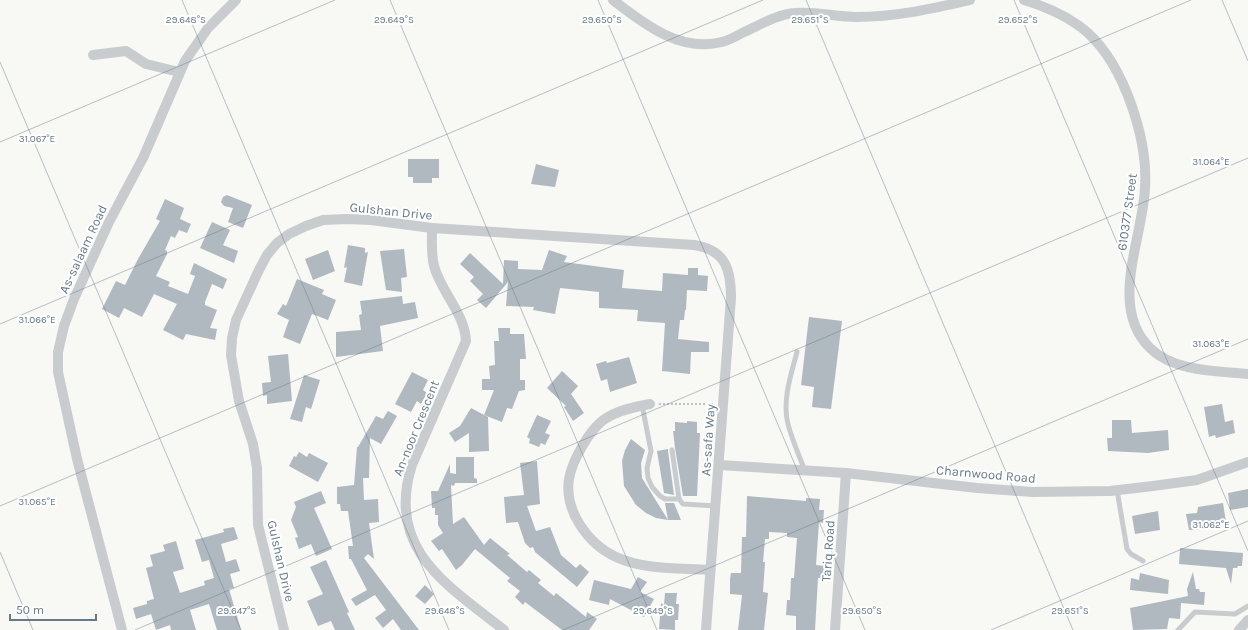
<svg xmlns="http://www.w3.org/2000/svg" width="1248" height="630" font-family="Karla,sans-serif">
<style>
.building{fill:#b0b9bf}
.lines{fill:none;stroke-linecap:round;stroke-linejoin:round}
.path{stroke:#bfc2c4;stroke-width:2;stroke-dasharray:2 2;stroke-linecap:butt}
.lane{stroke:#c8cccf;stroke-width:5}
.street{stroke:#c8cccf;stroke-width:10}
.ticks{fill:none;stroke:#647989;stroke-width:1;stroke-opacity:0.45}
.labels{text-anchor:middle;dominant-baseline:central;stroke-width:4;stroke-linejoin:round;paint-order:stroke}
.street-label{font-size:13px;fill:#647989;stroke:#fff}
.ticks-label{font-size:10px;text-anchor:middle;fill:#647989;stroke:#fff;stroke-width:4;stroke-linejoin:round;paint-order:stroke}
</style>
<rect width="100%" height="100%" fill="#f8f8f5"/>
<g class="building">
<polygon points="408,159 439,159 439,178 432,178 432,183 413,183 413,177 408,177"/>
<polygon points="536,164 559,170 555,187 531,184"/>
<polygon points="227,195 252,205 243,228 228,222 233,208 224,206 221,202 223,197"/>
<polygon points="165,199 184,208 180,219 191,224 187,233 179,230 175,238 171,236 165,250 167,251 167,254 156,276 170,282 168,286 188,294 195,276 190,274 194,263 227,279 223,289 212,284 205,302 205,305 217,310 210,328 217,329 215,340 186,334 183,340 163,330 177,304 154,294 142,317 124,308 119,318 102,309 116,281 125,285 138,259 160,221 156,219"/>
<polygon points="212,222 230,230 223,245 238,251 234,263 200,248"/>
<polygon points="348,245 365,248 365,253 368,252 362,286 344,282 347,267 344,268"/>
<polygon points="404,249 407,277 401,278 402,292 386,290 380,251"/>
<polygon points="328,250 335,271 313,280 305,259"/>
<polygon points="549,250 567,256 564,262 624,270 622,288 662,291 663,273 688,275 688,268 698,268 698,275 708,276 707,291 687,290 686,310 685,310 684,320 680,320 678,339 709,342 709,352 691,352 690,374 662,371 665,323 637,321 638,310 599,308 599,292 560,288 555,314 533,310 534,307 506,306 508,282 486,308 477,300 483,294 470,281 474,277 460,264 470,253 503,284 504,260 518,261 518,269 542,270"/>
<polygon points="297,279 324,290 322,294 336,300 328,320 312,314 300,344 283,337 289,320 277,314 283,304 286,306"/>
<polygon points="402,296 403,304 415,302 418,318 380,326 383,351 336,357 336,332 361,330 359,315 362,314 360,301"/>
<polygon points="809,317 842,321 831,409 812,407 814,387 801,385"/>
<polygon points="498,328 510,328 510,334 524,334 526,359 520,359 520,380 525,380 525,390 519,391 512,409 507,408 502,422 484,415 494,390 482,390 482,379 490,379 489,366 495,365 494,341 499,341"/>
<polygon points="288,354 292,401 267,404 267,395 263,396 262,383 271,382 268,356"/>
<polygon points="629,357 637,383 610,392 607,379 601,381 596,364 606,361 607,363"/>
<polygon points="562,371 578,386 571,394 584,413 573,421 564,407 566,406 547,388"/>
<polygon points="412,372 428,380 423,390 427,393 421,404 417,401 411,412 395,404"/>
<polygon points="304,375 320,380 311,409 306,407 302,422 290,419"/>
<polygon points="1222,404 1225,422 1233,420 1235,433 1216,438 1215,435 1209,437 1204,407"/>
<polygon points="471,408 488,417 489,451 469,452 469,433 455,442 449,433 460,426"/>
<polygon points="388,411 397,416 381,444 370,438 369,478 363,478 364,500 378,499 379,522 369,523 374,559 368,554 364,558 419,630 401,630 393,619 383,628 375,618 386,610 375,595 356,606 351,599 367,590 351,559 349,559 348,546 353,546 348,511 341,511 340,504 337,504 337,487 354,485 357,447 358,447 376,416 383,419"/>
<polygon points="537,415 551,421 545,433 550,435 545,445 541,443 539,447 529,443 530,439 527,437"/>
<polygon points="1112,420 1131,420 1132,433 1168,430 1169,450 1148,453 1108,451 1107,438 1112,438"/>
<polygon points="687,421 697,422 697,433 700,433 697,496 683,496 675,448 673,431 675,431 675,422 687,423"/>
<polygon points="631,439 645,450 641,463 642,478 668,520 656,518 646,513 636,505 624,486 622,461 625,450"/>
<polygon points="668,449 668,451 674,495 664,493 657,451"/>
<polygon points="299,452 307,457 309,453 328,463 318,482 289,466 294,456 296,457"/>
<polygon points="456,457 474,457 474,478 477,479 477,483 455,483 454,486 451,485 453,524 464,517 484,545 490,538 510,554 507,555 527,572 529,570 541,580 538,583 554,596 556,593 586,617 587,612 597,619 589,630 562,630 525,602 523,605 515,597 520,591 507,581 510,578 475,549 462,565 456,570 442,549 439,551 431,541 443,533 438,525 438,515 435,515 435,508 432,508 431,491 438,491 450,464 450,473 456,474"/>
<polygon points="537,461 540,504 527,506 536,531 550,527 561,555 576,568 580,564 589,572 577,587 535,552 533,547 530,548 525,543 518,522 506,523 504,497 524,495 520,463"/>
<polygon points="1248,489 1248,507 1230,510 1228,493"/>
<polygon points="321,491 326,503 314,508 332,549 316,556 311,544 299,549 295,538 298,537 291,520 296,507 294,502"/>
<polygon points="747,496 806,501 806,498 820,499 819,510 824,510 823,523 819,522 816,565 832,567 831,579 818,578 815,630 796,630 796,616 786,615 787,600 790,600 791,578 794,578 797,538 787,537 787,533 769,532 769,539 765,539 763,562 765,562 763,592 768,593 764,630 738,630 742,595 730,594 730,579 731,573 741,573 742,537 746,537"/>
<polygon points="665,503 674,503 681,520 668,520"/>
<polygon points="1223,503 1226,522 1209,525 1209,529 1189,530 1186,514 1197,513 1198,507"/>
<polygon points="1158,511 1160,530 1135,534 1132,516"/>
<polygon points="234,527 238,539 221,544 226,562 236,559 240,571 230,574 234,588 229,589 241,630 217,630 209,604 190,610 196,630 171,630 170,625 156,630 151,614 136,619 133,608 147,604 147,601 154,599 146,568 153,566 150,555 165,551 163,545 176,541 184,569 173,572 180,593 205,585 204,581 214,578 209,560 202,562 195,540 224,532 223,529"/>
<polygon points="1180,548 1243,553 1242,566 1238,566 1237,568 1233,568 1231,584 1226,568 1179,564"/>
<polygon points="326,560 349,612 347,613 355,630 335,630 331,621 318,626 307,601 323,594 310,567"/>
<polygon points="1193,572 1196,589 1199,589 1200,592 1205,592 1204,605 1181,603 1180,619 1169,618 1167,629 1133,630 1130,608 1188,596 1187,589"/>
<polygon points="1140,573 1169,580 1168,594 1130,590 1131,578 1139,580"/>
<polygon points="638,577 647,582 640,592 654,599 644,617 610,599 609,605 589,600 594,580 631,589"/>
<polygon points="425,585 434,594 425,604 415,596"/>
<polygon points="665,593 677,593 676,604 679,604 678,620 675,620 675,630 659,629 661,603 664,605"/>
</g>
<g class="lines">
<polyline class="path" points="659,404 713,404"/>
<g class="lane">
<path d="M797,352C791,375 782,400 788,424C792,440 799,455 805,471"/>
<polyline points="642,405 651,451 647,468 648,478 652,487 660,496 665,499 679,499 683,504 716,506"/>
<polyline points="672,450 679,499"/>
<polyline points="1117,490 1127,549 1131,554 1143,561"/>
<polyline points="1178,630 1195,612 1235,614 1248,606"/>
</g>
<g class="street">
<path d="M613,0C643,23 680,53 722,42C730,40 737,36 744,32C760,25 778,14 795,13C815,11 836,17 856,17C895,17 932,9 970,0"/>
<path d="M1024,0C1047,7 1070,17 1088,33C1125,67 1148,140 1145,188C1143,238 1108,307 1150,348C1174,372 1217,371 1248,374"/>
<polyline points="93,55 126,51 146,64 179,72"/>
<path d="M432,228C432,241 431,254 434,266C441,292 465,314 466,341L412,465C385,549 447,585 504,630"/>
<path d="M650,404C633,407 615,411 602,421C594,428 588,436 583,445C577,455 571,467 569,479C564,511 588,544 616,557C644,570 680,568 710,570"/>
<polyline points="719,465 846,473 977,488 1032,492 1110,491 1153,486 1197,480 1248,462"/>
<polyline points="122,630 77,459 58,372 58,352 64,326 74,299 109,222 143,158 185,61 208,28 236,0"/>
<path d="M284,630L258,525L257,468L253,444L239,401L231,355L232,338L236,320L258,272L267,255L277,243L289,234L306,226L323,220L347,219L371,220L432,228L694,245C726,250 731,270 731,298L706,630"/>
<polyline points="835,630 846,473"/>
<polyline points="1239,630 1248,620"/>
</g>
</g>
<path class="ticks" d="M182,0L449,630M390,0L657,630M598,0L865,630M806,0L1073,630M1014,0L1248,551M1222,0L1248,61M0,62L241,630M0,142L335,0M0,324L763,0M0,506L1191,0M0,552L33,630M135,630L1248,158M563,630L1248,339M991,630L1248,521"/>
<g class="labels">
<g class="street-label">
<text transform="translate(391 211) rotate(6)">Gulshan Drive</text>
<text transform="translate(1127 212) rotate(-82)">610377 Street</text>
<text transform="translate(83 249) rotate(-65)">As-salaam Road</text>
<text transform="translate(416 428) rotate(-68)">An-noor Crescent</text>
<text transform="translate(708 440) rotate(-86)">As-safa Way</text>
<text transform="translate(986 474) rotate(5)">Charnwood Road</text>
<text transform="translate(828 551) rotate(-86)">Tariq Road</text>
<text transform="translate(281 561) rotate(77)">Gulshan Drive</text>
</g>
</g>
<g class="ticks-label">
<text x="186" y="23">29.648°S</text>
<text x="394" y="23">29.649°S</text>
<text x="602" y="23">29.650°S</text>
<text x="1018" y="23">29.652°S</text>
<text x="810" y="23">29.651°S</text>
<text x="37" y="142">31.067°E</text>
<text x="1211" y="165">31.064°E</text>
<text x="37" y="323">31.066°E</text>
<text x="1211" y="347">31.063°E</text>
<text x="37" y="505">31.065°E</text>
<text x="1211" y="528">31.062°E</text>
<text x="237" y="614">29.647°S</text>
<text x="445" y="614">29.648°S</text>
<text x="653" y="614">29.649°S</text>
<text x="862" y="614">29.650°S</text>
<text x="1070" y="614">29.651°S</text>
</g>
<path d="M10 614v6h86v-6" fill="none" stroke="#647989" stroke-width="2"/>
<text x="16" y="614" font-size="12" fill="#647989" stroke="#ffffff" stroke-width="3" paint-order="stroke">50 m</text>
</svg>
